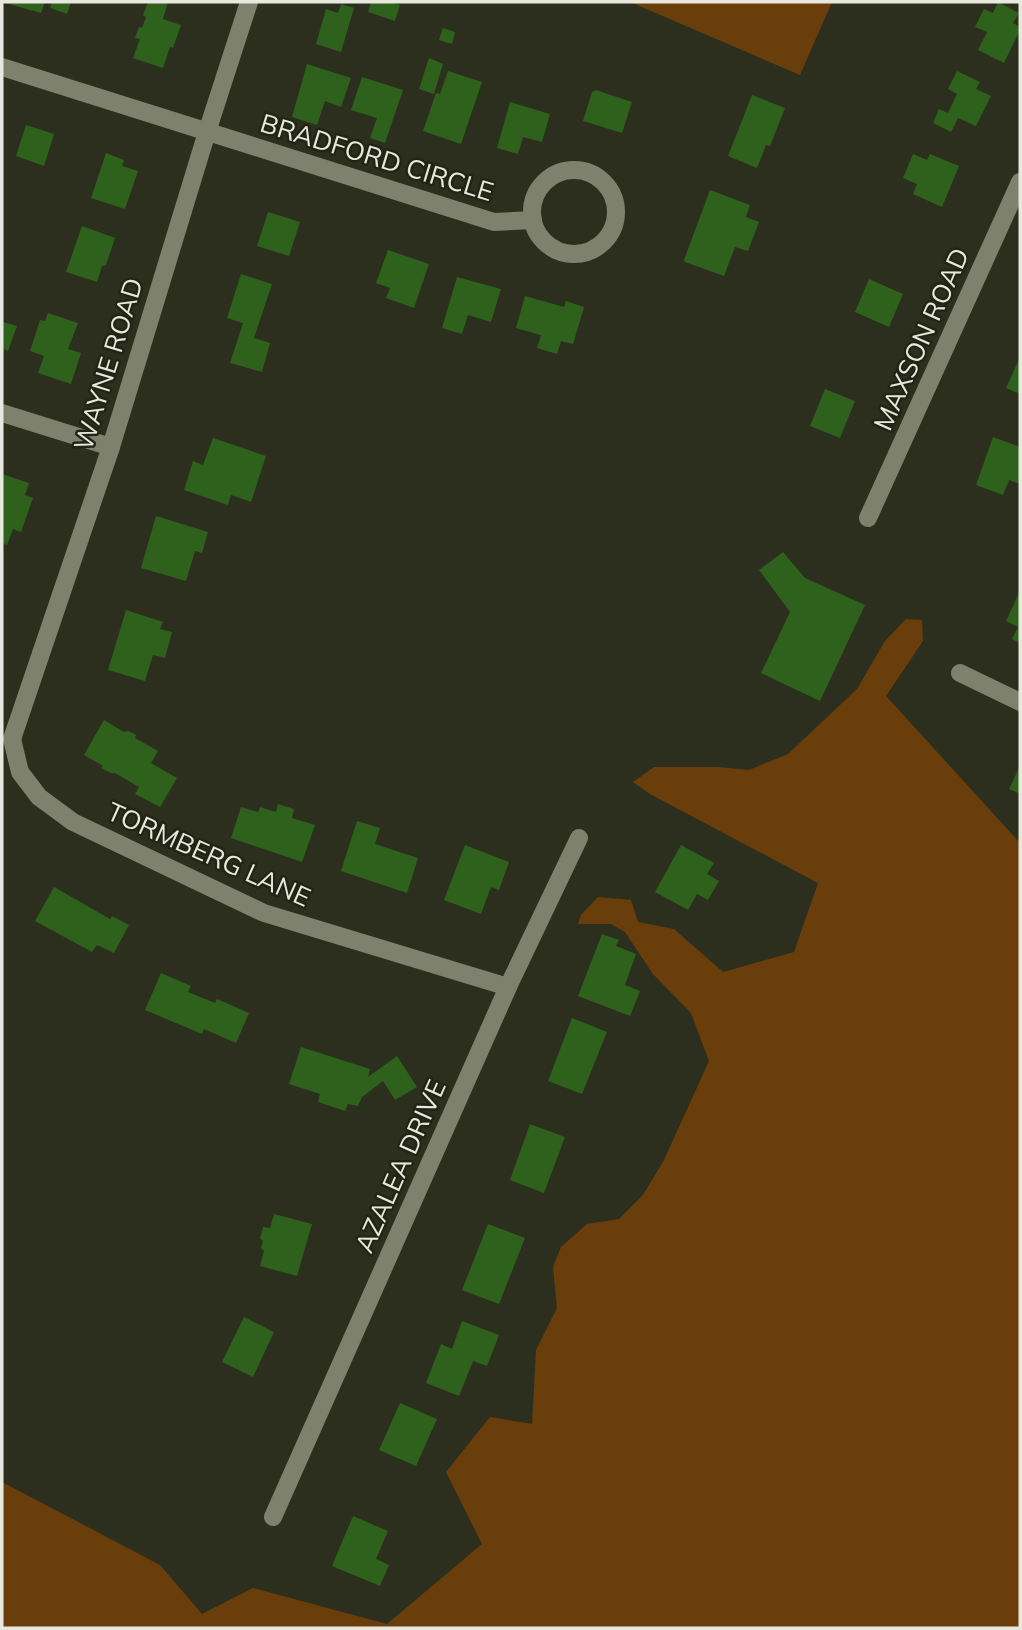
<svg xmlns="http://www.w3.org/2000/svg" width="1022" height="1630" font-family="Mulish,sans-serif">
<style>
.green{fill:#6a3e0b}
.building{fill:#2d611c}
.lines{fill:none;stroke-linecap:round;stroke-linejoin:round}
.minor{stroke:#7e816d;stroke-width:18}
.labels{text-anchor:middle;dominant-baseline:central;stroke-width:5;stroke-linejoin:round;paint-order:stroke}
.street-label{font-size:26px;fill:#e8e9de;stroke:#232514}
</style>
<rect width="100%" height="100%" fill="#2d2f1e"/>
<g class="green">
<polygon points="630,2 832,2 800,75"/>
<polygon points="906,619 922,620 923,641 886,696 1020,843 1020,1628 2,1628 2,1482 160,1565 202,1614 253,1588 387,1624 482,1544 446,1472 490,1417 532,1424 536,1350 557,1308 553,1267 561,1247 587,1224 619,1219 643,1195 664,1160 709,1061 691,1013 653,974 625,932 611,924 578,924 581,915 598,897 631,900 638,922 674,929 723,972 794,952 818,883 650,794 633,782 654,767 718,767 749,770 788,754 857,689 885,641"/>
</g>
<g class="building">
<polygon points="2,2 45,2 41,13"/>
<polygon points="52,2 71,2 67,14 50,8"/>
<polygon points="148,2 168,2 163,19 181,25 173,48 170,47 163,68 133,58 140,39 135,38 139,27 142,28 146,17 143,15"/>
<polygon points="371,2 389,2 400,5 395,21 368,12"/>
<polygon points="998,2 1019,13 1013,23 1020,27 1020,30 1004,63 978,50 987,32 975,27 984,9 993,13"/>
<polygon points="341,4 354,8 341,52 316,44 326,9 338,13"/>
<polygon points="443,28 455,32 452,44 439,40"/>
<polygon points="429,58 443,64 434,94 419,89"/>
<polygon points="307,64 351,78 341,107 325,101 317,125 292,117"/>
<polygon points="448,71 482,82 461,144 423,131 436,93 440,94"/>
<polygon points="957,71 980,82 976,89 991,96 976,126 958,118 951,132 933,123 939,109 948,113 957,94 948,89"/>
<polygon points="362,77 403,90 385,143 370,138 377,118 351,110"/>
<polygon points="596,90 632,102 622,133 583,121 592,92"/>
<polygon points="752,95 785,108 770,146 766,145 757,168 728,156"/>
<polygon points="510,102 550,114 542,142 523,137 518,154 497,148"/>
<polygon points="26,125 54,134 44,166 16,156"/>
<polygon points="106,153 124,160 122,166 138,171 125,209 91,198"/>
<polygon points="913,154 927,160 930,154 959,166 942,207 913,194 917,184 903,178"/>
<polygon points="710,190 750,205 746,217 759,222 748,251 735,247 724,276 685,262 684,260"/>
<polygon points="268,212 300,222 289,256 257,246"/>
<polygon points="82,226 115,238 106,265 102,266 97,282 66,272"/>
<polygon points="388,250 429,264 414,308 386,298 390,288 376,283"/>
<polygon points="241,274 272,284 254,338 270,343 262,372 230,363 243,323 227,318"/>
<polygon points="457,277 501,289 491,322 468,315 462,334 442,328"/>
<polygon points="869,279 903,294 889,327 855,312"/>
<polygon points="525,296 564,307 566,301 584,307 573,344 561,341 557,354 537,348 541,335 516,328"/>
<polygon points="48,313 78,323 68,349 81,353 71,384 38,373 44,356 30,351 40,320 45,321"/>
<polygon points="3,322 17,326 8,351 4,349 2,355"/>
<polygon points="1020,357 1020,394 1006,388"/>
<polygon points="825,389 855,401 840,438 810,426"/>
<polygon points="993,437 1020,447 1020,484 1009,480 1003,495 976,485"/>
<polygon points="213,438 266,456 251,502 231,495 228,505 184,490 193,461 203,465"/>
<polygon points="2,474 29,483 25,495 33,498 21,532 13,529 7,545 2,543"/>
<polygon points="156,516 208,532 202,553 195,551 186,581 141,568"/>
<polygon points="783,552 805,578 865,605 820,701 761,673 790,612 759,570"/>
<polygon points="1020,591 1020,643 1012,639 1018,627 1006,621"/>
<polygon points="126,610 163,622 160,629 172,632 165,658 153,655 145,681 108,670"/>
<polygon points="104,720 124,732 128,731 136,735 135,738 158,751 151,763 177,778 160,807 135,794 139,787 115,773 111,773 101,768 103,766 84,755"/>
<polygon points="1020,766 1020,794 1009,789"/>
<polygon points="278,804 294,809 292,818 315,825 302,862 231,838 241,807 258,812 260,807 276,812"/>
<polygon points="357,821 380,828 375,844 418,858 407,893 341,871"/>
<polygon points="465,845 509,862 499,890 491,887 481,914 444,900"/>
<polygon points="681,845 714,863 707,874 719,881 708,900 697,894 688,910 655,892"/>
<polygon points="54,887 110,919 112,916 129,925 114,953 97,945 92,952 35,921"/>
<polygon points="602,934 619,940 616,946 636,954 625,985 640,991 630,1016 578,996"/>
<polygon points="161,973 191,986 188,992 215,1003 217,999 249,1013 236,1043 204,1029 202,1034 145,1010"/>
<polygon points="572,1018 607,1032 582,1094 548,1081"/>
<polygon points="301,1047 370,1069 368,1077 397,1056 417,1087 395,1100 383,1081 362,1097 358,1106 348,1104 345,1111 318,1102 320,1094 289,1084"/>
<polygon points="530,1124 565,1137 544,1193 510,1180"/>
<polygon points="274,1214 312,1224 297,1276 260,1266 264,1251 261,1248 263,1241 260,1238 263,1227 270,1228"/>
<polygon points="488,1224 525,1238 499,1304 462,1290"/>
<polygon points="244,1317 274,1332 253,1377 222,1362"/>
<polygon points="462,1321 499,1335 487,1366 473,1361 459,1396 426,1383 441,1344 452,1349"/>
<polygon points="400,1403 437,1419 416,1466 379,1450"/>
<polygon points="353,1516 388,1531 376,1559 389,1565 380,1586 332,1566"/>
</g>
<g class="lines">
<g class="minor">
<polyline points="2,67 494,222 533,220"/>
<circle cx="574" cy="212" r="42"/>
<polyline points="2,413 111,447"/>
<polyline points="868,518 1020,182"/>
<polyline points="960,673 1020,702"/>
<polyline points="12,739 111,447 207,132 249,2"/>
<polyline points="12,739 20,772 39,797 73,822 264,913 508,987"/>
<polyline points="273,1517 508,987 579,838"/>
</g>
</g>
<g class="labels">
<g class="street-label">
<text transform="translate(377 157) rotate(17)">BRADFORD CIRCLE</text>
<text transform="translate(921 339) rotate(-66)">MAXSON ROAD</text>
<text transform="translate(108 364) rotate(-73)">WAYNE ROAD</text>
<text transform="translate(209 854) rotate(24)">TORMBERG LANE</text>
<text transform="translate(400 1166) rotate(-66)">AZALEA DRIVE</text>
</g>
</g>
<rect width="1022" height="1630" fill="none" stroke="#e8e9de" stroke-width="7"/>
</svg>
